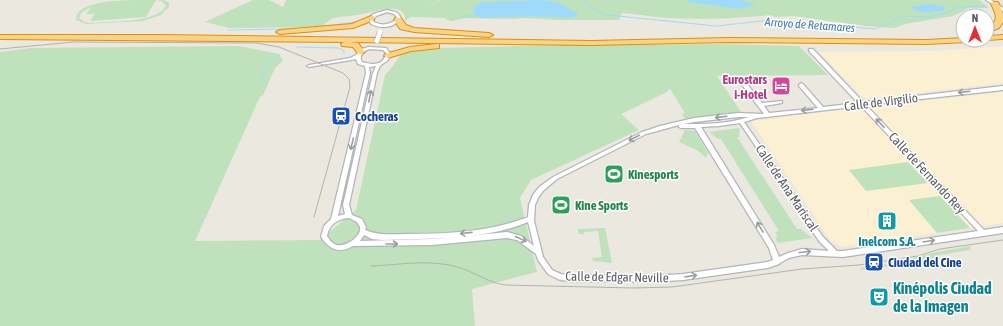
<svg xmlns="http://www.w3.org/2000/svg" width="1003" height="326" font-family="'Asap Condensed',sans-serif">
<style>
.commercial{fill:#fcf0d3}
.green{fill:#bfe2bc;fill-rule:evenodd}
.water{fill:#9fdafb}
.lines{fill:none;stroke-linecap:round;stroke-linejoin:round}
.stream{stroke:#9fdafb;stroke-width:1}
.street-casing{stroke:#b2b6ba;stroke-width:2.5}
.highway-casing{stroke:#e28e09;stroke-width:2}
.street{fill:#fff;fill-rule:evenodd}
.highway{fill:#f8d489;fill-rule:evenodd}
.tram{stroke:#b1b2b2;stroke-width:1}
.street-bridge-casing{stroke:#b2b6ba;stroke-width:6;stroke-linecap:butt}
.street-bridge{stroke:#fff;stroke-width:4.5}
.oneway{stroke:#9b9da0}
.labels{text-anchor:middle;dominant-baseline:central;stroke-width:3;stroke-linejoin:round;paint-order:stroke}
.far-water-label{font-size:12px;font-style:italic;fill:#3f7bac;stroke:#fff}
.hotel-label{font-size:13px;font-weight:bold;fill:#b23c85;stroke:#fff;text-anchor:end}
.street-label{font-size:13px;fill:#585c60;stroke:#fff}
.transit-label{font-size:13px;font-weight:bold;fill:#164399;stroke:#fff;text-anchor:start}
.leisure-label{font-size:13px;font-weight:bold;fill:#27864d;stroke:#fff;text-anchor:start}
.culture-label{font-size:13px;font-weight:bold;fill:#0d838f;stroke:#fff}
.near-culture-label{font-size:16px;font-weight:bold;fill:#0d838f;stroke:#fff;text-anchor:start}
</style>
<rect width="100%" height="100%" fill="#ebe8df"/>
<g class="commercial">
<polygon points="1003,46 1003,83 869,99 862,97 819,52 937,51"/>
<polygon points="1003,92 1003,223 842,247 831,241 751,121 872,106"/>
</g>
<g class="green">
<path d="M134,0H164L169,3V7L161,15L143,21L86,24L76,20C76,0 120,1 134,0ZM156,0L162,1L166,6C156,24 108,21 89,23L84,22L79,18L82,12L91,7L86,14H94L98,9L90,21L146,17Z"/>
<path d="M253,0H269L283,7L286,0H439L419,13L440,0H979L989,8H969L953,16L905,24L894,28L866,26L793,16L774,17L772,15C738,18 703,20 668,18C653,17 637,14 622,13L619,20H558L524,18L512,19L466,18L452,21L447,20L446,18L411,17L405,21C407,0 374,12 362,14C353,16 343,16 334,18C330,19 325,24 322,27L229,28L205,22Z"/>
<polygon points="719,44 799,46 828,75 717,76 741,112 685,119 682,114 685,113 670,89 665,93 621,114 639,130 531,180 520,198 537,272 472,289 475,326 0,326 0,52 31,48 239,46 279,54 283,61 275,68 263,95 260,97 195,241 320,240 356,210 385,75 393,66 401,54 419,49 436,48 563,45"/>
<polygon points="739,128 740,131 739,134 740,137 737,137 797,229 801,229 812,238 778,243 776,240 777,235 775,232 779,231 721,139 718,139 709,132"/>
<polygon points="685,130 695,131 708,153 706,158 697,150 679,142"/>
<polygon points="908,162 928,183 866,191 849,170"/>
<polygon points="940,196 970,228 937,233 909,200"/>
<polygon points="605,228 612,263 593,261 592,258 602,257 598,231 584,232 584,234 578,234 578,229"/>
<polygon points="971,246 970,250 939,255 937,259 861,270 860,268 909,261 908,259 937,252"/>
</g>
<g class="water">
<polygon points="543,0 560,3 577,13 577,16 570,18 529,16 483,18 474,15 473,11 475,6 482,2"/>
<polygon points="686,0 741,0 756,5 739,9 690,2"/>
<path d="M928,4L944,6L945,10C933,12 920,15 910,7Z"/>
</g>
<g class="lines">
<g class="stream">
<polyline points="583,0 591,8 608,15 716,26 772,20 875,29 903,16 930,17 955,10 955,7 987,6"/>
<polyline points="462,17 474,15"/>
<polyline points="318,27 356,22"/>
<polyline points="228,30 288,29"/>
<polyline points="297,47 339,48 344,51 344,54"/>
<polyline points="261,84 263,71 278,55"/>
</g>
<g class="street-casing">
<g id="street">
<polygon points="986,0 991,0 1003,8 1003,11"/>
<path d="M387,10C394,12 399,11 401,19L400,20C392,28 381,29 371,24L369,20L373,14ZM387,12L394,14L396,16L397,19C390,25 382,26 374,22L373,20L376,16Z"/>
<path d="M369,47L386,48L390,53C389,63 385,61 380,66C379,68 378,71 377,73L349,205L352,215L362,219L366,227L365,230C379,236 393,234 408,234C448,234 490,232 528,217L529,205L533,195L539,187L553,177L642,132L660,126L694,118L738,113L764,114L740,82V80H744L762,103L782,101V103L764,106L769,113L818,108L799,86V85L801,83L803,84L823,107L858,103L809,51V49H813L863,102L1003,86V90L866,105L984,230L1003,227V233L843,257L802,255L789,258L780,263L779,264L768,268L683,280L652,282L571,281L560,280L548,274L538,260L536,254L517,240L507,238L432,245L353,246C339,254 329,249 321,237L324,226L331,219L366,73L365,66L358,64L356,59L351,60L309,67L307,66L309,65L350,58L356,55L361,49ZM369,49L383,50L386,53C384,66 372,65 362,62C358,56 364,51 369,49ZM376,66L373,73L343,205L345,214L338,216L370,73L369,67ZM861,106L978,231L843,251H837L823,237L744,122L757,118ZM738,117H749C728,124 705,124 683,124L694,122ZM740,123L819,241L829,251L802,249L788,253L779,257L774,245L701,127L719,126ZM679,125V127L681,128H695L769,248L773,260L767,262L683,274L652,276L571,275L561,274L552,270L543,257L534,221L535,205L538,198L543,191L557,179L646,134ZM349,218L357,222L360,227C360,229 360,232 359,233C355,241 342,248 334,244C331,242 329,239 327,236C329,225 337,219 349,218ZM528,222L534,246L521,236L507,232L468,236C489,234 509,230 528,222ZM364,235L372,239L382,240L451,238L432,239L360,241Z"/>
</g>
</g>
<g class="highway-casing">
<g id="highway">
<path d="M992,2H998L1003,13V22L999,28L987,33V28C999,22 997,15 991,4Z"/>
<polygon points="371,16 374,16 374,20 353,28 280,34 276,32 280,30 352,24"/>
<polygon points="395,18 401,18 406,25 414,28 489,33 493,35 489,37 414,32 400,29 394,20"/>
<polygon points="0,35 160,35 591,41 728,38 926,40 963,38 963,40 972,40 968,42 926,44 728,42 591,45 349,42 358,43 365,52 361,54 358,54 353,47 342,46 341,44 344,42 0,39"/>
<polygon points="1003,35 1003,39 987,40 986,40 987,40 987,36"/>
<polygon points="436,44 439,44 439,48 411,51 388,58 384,56 385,54 410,47"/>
</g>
</g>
<use href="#street" class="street"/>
<use href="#highway" class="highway"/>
<g class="tram">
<polyline points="0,49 73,42 256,43 279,47 343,73 349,79 350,87 314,217"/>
<path d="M371,266C397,265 424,260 449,265C469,268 485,282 505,285L633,288L672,287L802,269L859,265L918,256L940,249L1003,240"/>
</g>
<g class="street-bridge-casing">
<polyline id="street-bridge" points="377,41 380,32"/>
</g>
<use href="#street-bridge" class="street-bridge"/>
</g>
<defs><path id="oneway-shaft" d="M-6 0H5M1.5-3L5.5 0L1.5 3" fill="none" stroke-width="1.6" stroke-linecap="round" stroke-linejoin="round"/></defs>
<g class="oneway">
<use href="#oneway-shaft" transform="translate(964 92) rotate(173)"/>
<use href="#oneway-shaft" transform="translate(370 96) rotate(-78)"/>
<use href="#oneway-shaft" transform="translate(807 110) rotate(173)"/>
<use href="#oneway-shaft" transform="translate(721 117) rotate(173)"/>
<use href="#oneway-shaft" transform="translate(880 123) rotate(-133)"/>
<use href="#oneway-shaft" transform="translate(634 138) rotate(153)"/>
<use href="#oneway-shaft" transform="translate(352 144) rotate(103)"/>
<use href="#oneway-shaft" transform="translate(760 227) rotate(-121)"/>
<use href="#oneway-shaft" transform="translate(466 233) rotate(174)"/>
<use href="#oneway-shaft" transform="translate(521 239) rotate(25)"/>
<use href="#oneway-shaft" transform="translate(929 241) rotate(-9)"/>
<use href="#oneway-shaft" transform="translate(392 244)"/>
<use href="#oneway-shaft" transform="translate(805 252) rotate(-5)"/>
<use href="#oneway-shaft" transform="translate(691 276) rotate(-8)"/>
</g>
<defs>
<g id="hotel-square" transform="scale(1)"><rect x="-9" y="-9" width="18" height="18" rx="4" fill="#d1479c" stroke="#fff"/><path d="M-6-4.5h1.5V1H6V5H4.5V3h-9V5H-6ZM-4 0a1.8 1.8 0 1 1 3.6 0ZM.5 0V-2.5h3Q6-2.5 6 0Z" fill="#fff"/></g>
<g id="station-square" transform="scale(1)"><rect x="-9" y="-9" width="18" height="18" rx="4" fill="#1a4fb4" stroke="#fff"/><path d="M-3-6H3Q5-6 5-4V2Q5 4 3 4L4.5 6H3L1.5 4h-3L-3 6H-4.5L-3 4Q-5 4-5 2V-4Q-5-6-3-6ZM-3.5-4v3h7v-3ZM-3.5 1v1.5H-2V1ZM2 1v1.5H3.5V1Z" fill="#fff"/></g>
<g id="stadium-square" transform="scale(1)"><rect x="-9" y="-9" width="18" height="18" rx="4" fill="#2e9e5b" stroke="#fff"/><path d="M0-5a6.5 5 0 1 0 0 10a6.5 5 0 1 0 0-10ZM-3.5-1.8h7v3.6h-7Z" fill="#fff"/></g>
<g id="building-square" transform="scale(1)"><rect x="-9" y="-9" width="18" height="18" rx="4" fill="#0f9aa8" stroke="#fff"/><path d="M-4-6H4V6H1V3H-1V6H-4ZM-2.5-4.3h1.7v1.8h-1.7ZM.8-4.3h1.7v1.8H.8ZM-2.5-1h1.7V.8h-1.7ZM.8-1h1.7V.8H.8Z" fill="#fff"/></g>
<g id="theatre-square" transform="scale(1)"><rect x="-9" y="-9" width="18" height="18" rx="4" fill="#0f9aa8" stroke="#fff"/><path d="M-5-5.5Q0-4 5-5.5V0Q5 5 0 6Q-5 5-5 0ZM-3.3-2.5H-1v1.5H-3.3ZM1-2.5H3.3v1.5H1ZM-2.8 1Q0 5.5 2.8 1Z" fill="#fff"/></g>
</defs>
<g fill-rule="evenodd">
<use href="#hotel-square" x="781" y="86"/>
<use href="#station-square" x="341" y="116"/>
<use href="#stadium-square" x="614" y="174"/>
<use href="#stadium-square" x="561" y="205"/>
<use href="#building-square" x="887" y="221"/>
<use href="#station-square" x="874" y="262"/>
<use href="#theatre-square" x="879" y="297"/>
</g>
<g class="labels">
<g class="far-water-label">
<text transform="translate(810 25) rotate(4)">Arroyo de Retamares</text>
</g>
<g class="hotel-label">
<text x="767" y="79">Eurostars<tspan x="767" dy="15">i-Hotel</tspan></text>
</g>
<g class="street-label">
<text transform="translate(881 102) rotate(-7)">Calle de Virgilio</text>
<text transform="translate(927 173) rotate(47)">Calle de Fernando Rey</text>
<text transform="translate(787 188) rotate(56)">Calle de Ana Mariscal</text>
<text transform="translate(617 277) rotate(1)">Calle de Edgar Neville</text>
</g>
<g class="transit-label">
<text x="355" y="116">Cocheras</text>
<text x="888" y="262">Ciudad del Cine</text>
</g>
<g class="leisure-label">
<text x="628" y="174">Kinesports</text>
<text x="575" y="205">Kine Sports</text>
</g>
<g class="culture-label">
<text x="887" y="241">Inelcom S.A.</text>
</g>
<g class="near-culture-label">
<text x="893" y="288">Kinépolis Ciudad<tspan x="893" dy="18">de la Imagen</tspan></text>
</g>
</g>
<g transform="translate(975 28)"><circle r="19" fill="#ffffff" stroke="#bcbebf"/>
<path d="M0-3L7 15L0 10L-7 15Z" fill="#e1302f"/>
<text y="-6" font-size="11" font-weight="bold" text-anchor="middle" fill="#585c60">N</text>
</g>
</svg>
